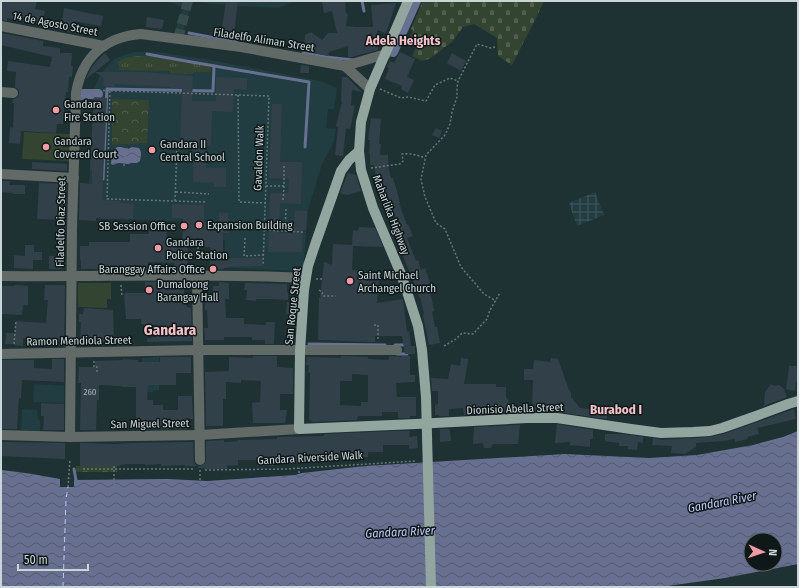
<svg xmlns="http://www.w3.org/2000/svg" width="799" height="588" font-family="'Fira Sans Condensed',sans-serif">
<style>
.built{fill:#213d42}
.industrial{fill:url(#industrial-grid)}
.grass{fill:url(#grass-tufts)}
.cemetery{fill:url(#cemetery-stones)}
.park{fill:url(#park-crowns)}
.garden{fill:#334430}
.water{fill:url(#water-waves);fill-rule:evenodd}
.pier{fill:#1e3234}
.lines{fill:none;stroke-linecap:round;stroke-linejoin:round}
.stream{stroke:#687091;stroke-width:3}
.canal{stroke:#687091;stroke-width:10}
.ferry{stroke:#becaf8;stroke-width:1;stroke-dasharray:5 4;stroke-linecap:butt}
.building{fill:#32404a;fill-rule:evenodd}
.minor-tunnel{stroke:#384a4c;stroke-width:10;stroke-dasharray:10 5;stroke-linecap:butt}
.path{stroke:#657678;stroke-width:1.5;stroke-dasharray:2 2;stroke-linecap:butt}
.minor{stroke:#616a67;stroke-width:10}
.major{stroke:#93a59f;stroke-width:10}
.poi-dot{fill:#f49aa5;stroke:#0f1819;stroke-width:1.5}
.labels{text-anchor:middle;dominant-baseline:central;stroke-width:3;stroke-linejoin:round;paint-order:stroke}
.number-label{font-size:9px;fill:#a4b0b4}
.street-label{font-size:11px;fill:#cad5d7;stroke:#0f1819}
.poi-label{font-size:11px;fill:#cad5d7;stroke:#0f1819;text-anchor:start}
.water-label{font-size:12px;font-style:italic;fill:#becaf8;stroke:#0f1819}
.quarter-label{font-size:13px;font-weight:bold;fill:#f6c2c7;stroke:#0f1819}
.district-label{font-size:15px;font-weight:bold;fill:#f6c2c7;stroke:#0f1819}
</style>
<defs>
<pattern id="industrial-grid" width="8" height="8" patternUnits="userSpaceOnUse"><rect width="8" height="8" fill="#213d42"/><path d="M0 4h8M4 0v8" fill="none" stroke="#40585d"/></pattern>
<pattern id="grass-tufts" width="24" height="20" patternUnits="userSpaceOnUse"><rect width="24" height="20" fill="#334430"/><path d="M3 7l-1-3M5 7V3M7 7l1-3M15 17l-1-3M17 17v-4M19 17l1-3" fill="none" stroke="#4f5e4d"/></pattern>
<pattern id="cemetery-stones" width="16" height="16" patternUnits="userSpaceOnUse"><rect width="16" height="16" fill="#334430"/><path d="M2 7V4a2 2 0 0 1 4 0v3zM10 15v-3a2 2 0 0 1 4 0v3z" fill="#4f5e4d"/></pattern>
<pattern id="park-crowns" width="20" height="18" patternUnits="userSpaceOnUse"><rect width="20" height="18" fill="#334430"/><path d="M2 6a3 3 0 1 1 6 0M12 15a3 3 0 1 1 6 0" fill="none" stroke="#4f5e4d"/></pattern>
<pattern id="water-waves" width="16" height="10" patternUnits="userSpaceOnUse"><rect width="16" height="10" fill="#687091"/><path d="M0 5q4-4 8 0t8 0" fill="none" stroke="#555a6d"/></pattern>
</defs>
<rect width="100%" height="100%" fill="#1e3234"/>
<g class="built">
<polygon points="171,1 193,1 183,32 175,31 183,7 170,2"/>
<polygon points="200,1 296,1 278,8 210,4"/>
<polygon points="134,52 158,52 216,61 320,81 337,88 334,109 328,109 326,128 336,129 334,141 322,164 308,210 303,271 230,268 230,256 224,257 225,240 216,240 215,222 98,219 99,206 88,205 94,89 100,75 108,65 116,58"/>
<polygon points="159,357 159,390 153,391 153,392 141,392 142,358"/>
<polygon points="34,384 64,386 64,403 33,402"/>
<polygon points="22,409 37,410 38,419 40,421 40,431 21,430"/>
</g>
<polygon class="industrial" points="595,192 604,215 577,226 569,203"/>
<polygon class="grass" points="135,56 152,56 211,67 211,72 193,72 193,74 170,73 170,71 119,70 119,66 117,62 125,58"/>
<polygon class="cemetery" points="423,1 544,1 536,18 512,65 498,56 497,38 474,24 463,27 452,42 429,59 422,61 412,56 419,42 410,37 413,30 411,29"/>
<g class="park">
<polygon points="112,99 149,100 147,143 112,145"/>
<polygon points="76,466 117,466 118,472 76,472"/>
</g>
<g class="garden">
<polygon points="24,132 70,134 69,161 22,159"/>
<polygon points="78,283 111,283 111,299 107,299 107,308 78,307"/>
</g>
<g class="water">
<path d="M117,147H121L128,149L132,147L139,148C142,152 141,156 140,161L137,163H132L128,164L119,163L113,165L111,164L112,152Z"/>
<path d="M798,431V564L725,578L660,587H1V470C21,472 40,475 60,479C65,479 71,478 76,480L168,479L207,481L295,475L302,473L365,466L565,454L649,458L697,455L753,445L783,437ZM751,540H775V564H751Z"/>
</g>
<rect class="pier" x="60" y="479" width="14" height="8"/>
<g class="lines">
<g class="stream">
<polyline points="362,1 364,11"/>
<polyline points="189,33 236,42"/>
<polyline points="303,53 326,57 353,60"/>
<path d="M147,54C201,64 255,73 309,82L305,147"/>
<polyline points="103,179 107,89 213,91 214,66"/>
<polyline points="309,344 385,345"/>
<polyline points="395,345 407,345"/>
<polyline points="397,354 407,354"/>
<polyline points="74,469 76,480"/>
</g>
<g class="canal">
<polyline points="393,52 416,1"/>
<polyline points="81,95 83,94 98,94"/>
</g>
<polyline class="ferry" points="63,587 66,499 68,487"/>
</g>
<g class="building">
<polygon points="1,1 37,1 35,9 45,11 41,25 7,18 7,21 1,20"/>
<polygon points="226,1 238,1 234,35 221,34"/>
<polygon points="322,1 345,1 346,13 348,14 346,26 356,27 373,27 371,5 396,3 386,33 377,30 378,50 348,58 348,46 329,52 328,56 304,51 305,35 311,32 322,40 328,33 337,33 332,11 324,13"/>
<polygon points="64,8 103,16 101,26 73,21 72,32 61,30"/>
<polygon points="147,17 164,20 162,29 146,27"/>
<polygon points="1,33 43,41 43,46 60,48 60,53 72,53 71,66 73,66 72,77 69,77 68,92 66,92 63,124 57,124 56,133 21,131 20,144 9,143 10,127 13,128 14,103 12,103 13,99 15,99 18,97 19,93 19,90 15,87 16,72 7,71 8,61 50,67 52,57 1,45"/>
<polygon points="400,52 415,59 407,77 414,80 408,93 401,89 402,86 385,79 389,68 387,67 390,61 394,63"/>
<polygon points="105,53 110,60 95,72 144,72 193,76 192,101 216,101 216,77 247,78 247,90 234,89 233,112 212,111 211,146 206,145 206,168 226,168 226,187 214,187 214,183 193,182 194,145 180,145 182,88 171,88 171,87 115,84 115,87 103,86 104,78 95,72 86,79 89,72 95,63"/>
<polygon points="452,53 466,61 461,71 447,63"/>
<polygon points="301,65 309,66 309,73 300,73"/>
<polygon points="342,77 347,77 362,92 352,90 351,105 355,106 350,129 346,128 343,156 335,155 338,127 336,126 342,102 341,102"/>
<polygon points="94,97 107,98 102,200 120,201 120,203 134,204 133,219 120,218 120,219 96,218 96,221 79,220 80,183 92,184 92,169 90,169"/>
<polygon points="272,104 282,104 280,162 302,162 301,204 280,203 279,233 293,233 295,211 307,211 306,230 303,230 302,252 268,252 270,193 288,193 289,179 269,178"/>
<polygon points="371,118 381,119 379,144 381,144 380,155 388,155 388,166 391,178 393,178 398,195 400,203 399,203 407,225 408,224 413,236 407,238 416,261 418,260 421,270 425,268 431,285 429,285 434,311 432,312 435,327 437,327 440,343 429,345 423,315 424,314 420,297 420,298 403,256 396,240 399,240 394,230 399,228 391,206 387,207 383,201 378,185 374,165 370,165 370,154 369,154 370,140 368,140"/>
<polygon points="436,128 442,131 439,138 432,135"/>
<polygon points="32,162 67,164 67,171 32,169"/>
<polygon points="348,173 356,175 361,191 347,195 340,193"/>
<polygon points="1,181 10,181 9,185 25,185 25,194 13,194 13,193 1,192"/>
<polygon points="39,183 67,184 65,220 37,219"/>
<polygon points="172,204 204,205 204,222 219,222 219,213 228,213 229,233 223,233 223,258 262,258 262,266 229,267 229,268 224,268 224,269 210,269 210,247 188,247 187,267 190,267 190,269 174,269 174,263 148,262 147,269 81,269 81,260 80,260 80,246 89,246 89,242 130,242 130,234 149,234 149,231 167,231 166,243 182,244 183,218 172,218"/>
<polygon points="359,227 375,228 383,247 353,246 352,270 367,271 367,274 379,275 377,303 403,299 407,332 409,331 411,346 415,346 415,354 405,354 402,336 375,336 375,342 318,340 319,297 320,298 324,262 332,265 333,244 352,245 353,230 358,231"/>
<polygon points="25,245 34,245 34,252 42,252 42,260 33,260 33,269 14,268 14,255 25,256"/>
<rect x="49" y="256" width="13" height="13"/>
<polygon points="145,282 189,282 189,286 184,286 184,302 187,307 191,308 192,341 147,342 147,339 188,328 141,324 141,319 126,319 124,293 145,293"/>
<polygon points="219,282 229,283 229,299 225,299 226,318 244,318 244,324 266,325 266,322 275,322 274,344 265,344 265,340 252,340 252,337 224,337 224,340 205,340 204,328 208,328 207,310 205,310 205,300 212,300 213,286 219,286"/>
<polygon points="245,283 287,284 287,292 288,293 288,300 271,299 256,299 256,301 246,300 247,290 244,290"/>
<polygon points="15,285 28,286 28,305 23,305 22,315 1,314 1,286 15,286"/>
<polygon points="45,285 65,285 64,346 52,346 52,344 51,344 51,339 23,338 23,346 14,345 14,344 5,344 6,333 15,333 16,321 46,323 48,300 44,300"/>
<polygon points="287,302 297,303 296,314 286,314"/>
<polygon points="84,308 113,310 114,342 83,342 80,339 81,322 79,322 79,314 83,314"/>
<polygon points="289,332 295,332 294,343 289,343"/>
<polygon points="253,356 277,356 277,367 293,368 293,394 280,394 280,410 287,410 285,423 253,423 252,403 260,402 261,381 241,380 241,383 226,382 226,399 223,399 223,426 206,426 205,372 229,371 229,357 253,358"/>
<path d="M341,356L368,357V359L388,360L389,356L402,357V356H410V375H415V382L396,383L397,397H416V416H410V418H398V412H382V416H358L357,420L313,422L309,420L310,373L308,372L309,365H306L307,357L341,358ZM352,374L368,375V402H361V406L340,405V381H352Z"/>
<polygon points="160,357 191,357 191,373 176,373 176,385 148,385 147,400 153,400 153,405 163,405 163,410 178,410 178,396 192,396 193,419 188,419 188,429 136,429 136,387 121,387 122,386 99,385 99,400 97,400 96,430 80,430 81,383 78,383 79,367 95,367 95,361 123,360 123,359 138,360 138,362 160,362"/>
<polygon points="461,358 468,359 467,367 464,384 496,384 496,387 506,387 506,397 509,401 508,412 464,415 463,408 449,409 449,416 439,416 439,415 435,415 435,405 438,404 438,391 432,391 431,378 448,379 451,364 460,366"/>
<polygon points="551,358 558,359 569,390 571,392 571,397 580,408 597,410 597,406 608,407 607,419 558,412 532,412 533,380 524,380 524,369 533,369 534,360 550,362"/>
<polygon points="52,359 64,359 64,382 22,380 21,398 19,398 17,429 1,429 1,360 34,360 34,368 52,369"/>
<polygon points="789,366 796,366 798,371 797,382 796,382 795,391 786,389"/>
<polygon points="771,384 774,386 779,385 784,389 787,397 764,406 764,404 765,392"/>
<polygon points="41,403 64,404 64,430 43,430 44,416 41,416"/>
<polygon points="794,409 796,419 757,428 759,434 747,437 748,439 735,442 735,439 723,441 696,443 696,447 685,454 671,453 672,446 652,445 653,438 661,440 693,438 710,437 724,434"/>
<polygon points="557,424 593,430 593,439 590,439 590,447 570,445 570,442 555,443"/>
<polygon points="520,425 518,444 493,444 491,448 484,448 483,443 473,444 474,427"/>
<polygon points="440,429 450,429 451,441 440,442"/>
<polygon points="395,431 410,431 409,437 417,436 418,448 409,449 409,445 383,445 383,452 368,452 368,457 336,457 336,460 328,460 328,462 294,462 294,464 274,464 274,466 258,466 258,460 238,460 238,465 227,466 227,469 204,469 204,468 198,468 198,466 185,466 185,465 161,466 161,464 145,465 145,464 130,464 120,465 120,466 80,466 80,443 114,444 131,443 193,442 194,463 197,466 200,466 205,463 206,460 206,441 224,440 224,442 238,441 238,440 277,439 277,437 324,436 324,434"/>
<polygon points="605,434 623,434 643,437 643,443 638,442 637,450 628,449 628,446 619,446 619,443 605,441"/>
<polygon points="1,442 65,443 65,459 1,456"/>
</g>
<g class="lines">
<polyline class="minor-tunnel" points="178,39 188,1"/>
<g class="path">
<polyline points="495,47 491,48 477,44 458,81 457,88 457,97 452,112 450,124 445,135 426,155 421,179 425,197 436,223 445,229 461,267 484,294 496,301"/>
<polyline points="380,89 401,98 408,97 426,101 435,85 450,78 458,81"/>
<polyline points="87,90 269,96 263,266"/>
<polyline points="110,91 107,199 205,202"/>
<polyline points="238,95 239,202 266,203"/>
<polyline points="124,166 127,147"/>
<path d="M371,168L400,164L403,161L402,154C410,153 418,155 425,158"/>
<polyline points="266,186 284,186 284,166"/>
<polyline points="176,192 209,194"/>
<polyline points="283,200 284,186"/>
<polyline points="175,201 177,144"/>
<polyline points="265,230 303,232"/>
<polyline points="285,231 286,209"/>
<polyline points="245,238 244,256 264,255"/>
<polyline points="198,257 198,247"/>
<polyline points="316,279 324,279"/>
<polyline points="121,285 122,297"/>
<polyline points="319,290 322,292 323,296 336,296"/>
<polyline points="374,325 378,325 378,341"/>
<polyline points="14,344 16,321"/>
<polyline points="444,346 456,339 462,333 473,334 487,319 490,310 500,293"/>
<polyline points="94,361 94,367 97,367 97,374"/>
<polyline points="114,466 114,489"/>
<polyline points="83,469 194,469"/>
<polyline points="200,470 200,480"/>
<polyline points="205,470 286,469 416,461"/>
<polyline points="299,473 299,468"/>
<polyline points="68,487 70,459"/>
</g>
<g class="minor">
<polyline points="1,26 104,46"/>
<polyline points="345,66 370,89"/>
<polyline points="1,92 13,93"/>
<polyline points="1,174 74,178"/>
<polyline points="197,275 200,460"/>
<path d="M1,276C103,277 205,273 306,278"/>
<polyline points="1,354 198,350 397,350"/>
<polyline points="1,435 70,437 200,435 299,429"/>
<path d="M70,437L72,228L76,93C82,57 105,37 141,34L241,47L345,66L386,54"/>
</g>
<g class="major">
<polyline points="408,1 370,89 361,122 359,151 361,170 373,208 401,274 409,298 418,326 422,350 426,397 431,587"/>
<polyline points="359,151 349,160 341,171 316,242 308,266 304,290 300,351 299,429 416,424 527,418 557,418 631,429 661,433 693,432 710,431 722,428 756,416 788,404 798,401"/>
</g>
</g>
<g class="poi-dot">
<circle cx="56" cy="110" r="4"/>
<circle cx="46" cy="147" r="4"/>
<circle cx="152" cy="150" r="4"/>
<circle cx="199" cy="225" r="4"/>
<circle cx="184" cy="226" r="4"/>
<circle cx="158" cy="248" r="4"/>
<circle cx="213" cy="269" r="4"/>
<circle cx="350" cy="281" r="4"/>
<circle cx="149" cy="290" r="4"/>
</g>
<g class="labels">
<g class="number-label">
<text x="90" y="392">260</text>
</g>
<g class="street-label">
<text transform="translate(55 24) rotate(11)">14 de Agosto Street</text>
<text transform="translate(264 40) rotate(9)">Filadelfo Aliman Street</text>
<text transform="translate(259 158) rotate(-88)">Gavaldon Walk</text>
<text transform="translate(391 215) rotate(69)">Maharlika Highway</text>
<text transform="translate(61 222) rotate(-89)">Filadelfo Diaz Street</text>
<text transform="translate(293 306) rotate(-84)">San Roque Street</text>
<text transform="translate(79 341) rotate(-1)">Ramon Mendiola Street</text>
<text transform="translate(515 409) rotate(-2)">Dionisio Abella Street</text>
<text transform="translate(150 424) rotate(-1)">San Miguel Street</text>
<text transform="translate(310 458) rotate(-3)">Gandara Riverside Walk</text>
</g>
<g class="poi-label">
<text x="64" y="104">Gandara<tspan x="64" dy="13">Fire Station</tspan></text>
<text x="54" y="141">Gandara<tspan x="54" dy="13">Covered Court</tspan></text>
<text x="160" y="144">Gandara II<tspan x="160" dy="13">Central School</tspan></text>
<text x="207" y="225">Expansion Building</text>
<text x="176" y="226" text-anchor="end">SB Session Office</text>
<text x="166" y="242">Gandara<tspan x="166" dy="13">Police Station</tspan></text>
<text x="205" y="269" text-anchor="end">Baranggay Affairs Office</text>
<text x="358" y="275">Saint Michael<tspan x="358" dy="13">Archangel Church</tspan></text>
<text x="157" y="284">Dumaloong<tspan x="157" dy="13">Barangay Hall</tspan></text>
</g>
<g class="water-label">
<text transform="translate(722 502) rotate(-11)">Gandara River</text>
<text transform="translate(400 532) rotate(-3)">Gandara River</text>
</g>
<g class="quarter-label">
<text x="403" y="40">Adela Heights</text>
<text x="616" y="409">Burabod I</text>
</g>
<g class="district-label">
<text x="170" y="330">Gandara</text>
</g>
</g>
<rect width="799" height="588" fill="none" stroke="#cad5d7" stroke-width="4"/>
<g transform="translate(763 552) rotate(93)"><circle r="19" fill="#0f1819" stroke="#5a6465"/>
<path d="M0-3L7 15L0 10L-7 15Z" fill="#f49aa5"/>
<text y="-6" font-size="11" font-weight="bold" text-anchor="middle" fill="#cad5d7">N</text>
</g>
<path d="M18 564v6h70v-6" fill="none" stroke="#cad5d7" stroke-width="2"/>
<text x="24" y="564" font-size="12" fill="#cad5d7" stroke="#0f1819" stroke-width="3" paint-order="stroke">50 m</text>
</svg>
